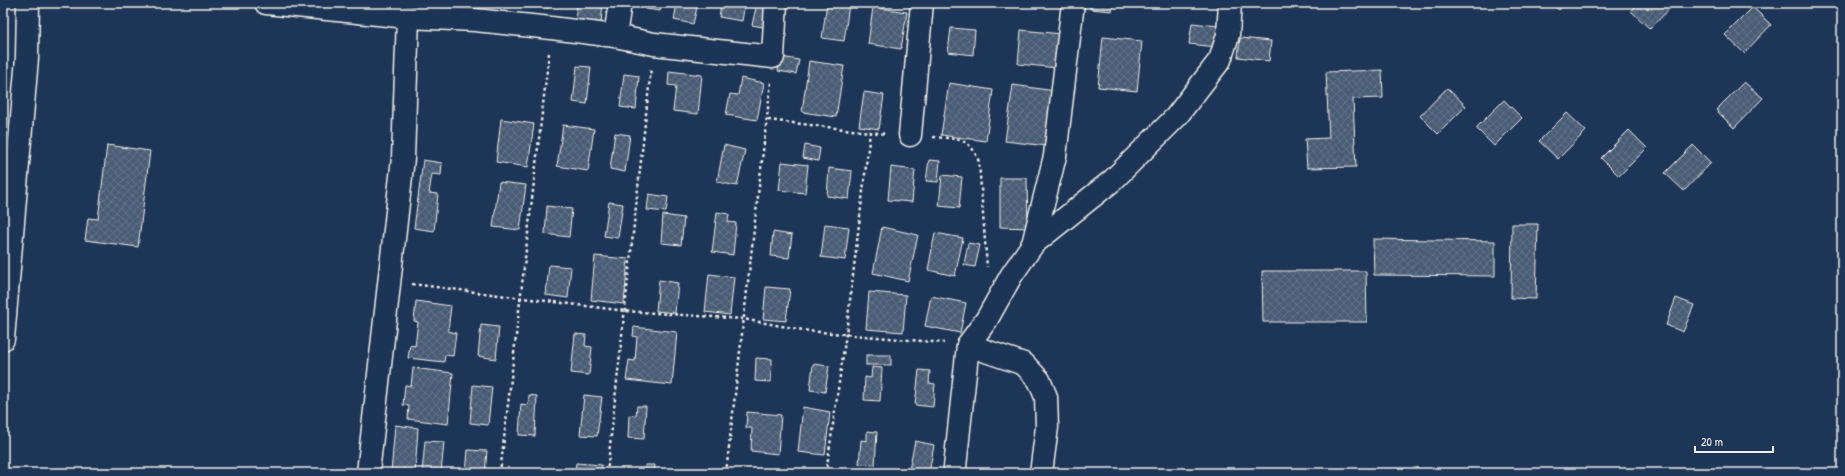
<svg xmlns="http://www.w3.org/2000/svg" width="1845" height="476" font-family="'Patrick Hand',sans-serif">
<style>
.building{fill:url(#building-cross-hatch);stroke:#f4f1e8}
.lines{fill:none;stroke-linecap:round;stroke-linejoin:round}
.minor-casing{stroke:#f4f1e8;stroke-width:25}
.path{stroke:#f4f1e8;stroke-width:2.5;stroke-dasharray:3 3;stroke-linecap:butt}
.minor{stroke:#1d3557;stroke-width:22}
</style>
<defs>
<pattern id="building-cross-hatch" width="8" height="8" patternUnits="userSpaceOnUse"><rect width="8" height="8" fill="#485b74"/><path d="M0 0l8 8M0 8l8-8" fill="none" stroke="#637388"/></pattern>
</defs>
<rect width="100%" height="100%" fill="#1d3557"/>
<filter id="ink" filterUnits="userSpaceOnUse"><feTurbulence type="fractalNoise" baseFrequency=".025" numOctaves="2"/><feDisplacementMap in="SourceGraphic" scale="8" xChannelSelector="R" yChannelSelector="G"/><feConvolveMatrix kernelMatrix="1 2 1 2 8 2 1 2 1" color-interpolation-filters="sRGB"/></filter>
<g filter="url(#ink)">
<g class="building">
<polygon points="517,3 549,3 549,8 517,5"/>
<polygon points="577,3 603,3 601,24 575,22"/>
<polygon points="647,3 661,3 660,11 646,9"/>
<polygon points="677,3 698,3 693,24 674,20"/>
<polygon points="721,3 745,3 742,21 719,17"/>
<polygon points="757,3 773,3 768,28 752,25"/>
<polygon points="827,3 849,4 844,41 822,38"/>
<polygon points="1091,3 1113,3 1112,11 1090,9"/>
<polygon points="1551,3 1565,3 1559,10"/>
<polygon points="1639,3 1675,3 1650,29 1631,11"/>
<polygon points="873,7 907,12 901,49 868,44"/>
<polygon points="1753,7 1771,25 1744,53 1725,35"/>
<polygon points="1192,23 1219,26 1217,47 1189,44"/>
<polygon points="951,28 975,30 973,55 948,52"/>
<polygon points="1021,30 1062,34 1058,68 1018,64"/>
<polygon points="1103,37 1142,41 1137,91 1098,87"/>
<polygon points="1240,38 1271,41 1269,61 1238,57"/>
<polygon points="781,57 799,60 796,74 778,71"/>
<polygon points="809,61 844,66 836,117 802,112"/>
<polygon points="577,66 591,67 587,104 573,102"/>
<polygon points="1382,70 1383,98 1353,99 1356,167 1307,168 1305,139 1329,138 1326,72"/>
<polygon points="669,71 702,75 698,114 673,111 676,86 668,85"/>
<polygon points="624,74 639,76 636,109 620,107"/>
<polygon points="741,78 764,83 757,120 726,115 730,94 738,95"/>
<polygon points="1744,82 1763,98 1734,128 1716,110"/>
<polygon points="949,83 993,90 986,141 941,135"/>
<polygon points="1013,85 1055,91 1047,146 1005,141"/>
<polygon points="1447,88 1466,106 1438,134 1420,116"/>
<polygon points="864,92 884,95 879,129 859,126"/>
<polygon points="1504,100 1522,118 1494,146 1476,128"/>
<polygon points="1567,113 1586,131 1558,159 1539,141"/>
<polygon points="501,119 534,124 528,167 496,162"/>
<polygon points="563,125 594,129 588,171 557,166"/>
<polygon points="1629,130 1647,148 1619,176 1601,158"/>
<polygon points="615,133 630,135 625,172 610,169"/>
<polygon points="107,145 150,151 138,247 85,240 88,218 98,219"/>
<polygon points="724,145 745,150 737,186 717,182"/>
<polygon points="805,145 820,148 818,161 803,158"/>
<polygon points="1693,145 1711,163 1684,191 1665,173"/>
<polygon points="423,160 442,163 441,175 432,174 429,193 438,194 434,231 414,228"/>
<polygon points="929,160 940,161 938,182 926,181"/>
<polygon points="782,162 808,165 805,193 779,190"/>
<polygon points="891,167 915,170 912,202 888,200"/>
<polygon points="829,168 852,171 849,199 827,196"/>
<polygon points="942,175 962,177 959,208 939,206"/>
<polygon points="1000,178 1027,178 1028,228 1000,227"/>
<polygon points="499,182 526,185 520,230 493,227"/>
<polygon points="649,194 668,197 666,212 647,210"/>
<polygon points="609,202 623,204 618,238 604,236"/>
<polygon points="547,206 572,209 569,237 545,234"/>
<polygon points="717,212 729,214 728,222 736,223 733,255 712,252"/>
<polygon points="663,215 684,218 681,245 661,243"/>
<polygon points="825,224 849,227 845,260 821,257"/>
<polygon points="1512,224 1538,224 1536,299 1511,298"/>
<polygon points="882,227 918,235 908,281 873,273"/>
<polygon points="773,232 792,235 789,258 771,256"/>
<polygon points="935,233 963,238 955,276 928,270"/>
<polygon points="1373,239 1495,241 1495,276 1374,275"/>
<polygon points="968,243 980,245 975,267 964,265"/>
<polygon points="595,256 628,259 624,304 591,300"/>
<polygon points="549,265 571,267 568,298 546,295"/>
<polygon points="1262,271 1366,271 1367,322 1263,322"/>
<polygon points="709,274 734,277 730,315 705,312"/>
<polygon points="659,280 678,283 675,313 656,311"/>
<polygon points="766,287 790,289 786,321 763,319"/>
<polygon points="869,292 906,295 903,332 866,329"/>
<polygon points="931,296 966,303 960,333 925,326"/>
<polygon points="1676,298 1694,305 1683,332 1666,325"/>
<polygon points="416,301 451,306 448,331 456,333 453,356 445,355 444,362 408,358 410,345 415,346 418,322 414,321"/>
<polygon points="481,325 499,327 496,359 478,356"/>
<polygon points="634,327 677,332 672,385 626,380 629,360 635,361 637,337 633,336"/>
<polygon points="575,334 586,335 585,346 592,347 589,375 571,373"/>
<rect x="866" y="355" width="25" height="10"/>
<polygon points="756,358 772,359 771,382 755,381"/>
<polygon points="813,364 829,366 825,392 810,390"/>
<polygon points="872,367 882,368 880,401 864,400 865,377 871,378"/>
<polygon points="413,368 453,373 448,424 408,419 409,406 403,405 405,385 411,386"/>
<polygon points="919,370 930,371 929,383 935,384 933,407 915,405"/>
<polygon points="473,385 492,387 488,425 470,423"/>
<polygon points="529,395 537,396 535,436 519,435 521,404 528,405"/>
<polygon points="584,395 602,397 597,436 580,435"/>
<polygon points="637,406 646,406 644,439 628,438 629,415 636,416"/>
<polygon points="803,407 830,412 825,455 798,452"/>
<polygon points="747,412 781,415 778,454 751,451 752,428 746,428"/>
<polygon points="395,425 418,428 415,473 391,473"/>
<polygon points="867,431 877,432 875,465 859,464 861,440 867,441"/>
<polygon points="425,441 444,442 441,473 422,473"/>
<polygon points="915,441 934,445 929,473 909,470"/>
<polygon points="468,450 487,451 485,473 466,473"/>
<polygon points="576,463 602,465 601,473 575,473"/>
<polygon points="645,465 655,465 654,473 645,473"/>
</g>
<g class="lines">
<g class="minor-casing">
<g id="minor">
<polyline points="266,3 408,17"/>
<polyline points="615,36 620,3"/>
<polyline points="910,135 922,3"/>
<polyline points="1033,244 1113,180 1176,117 1220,60 1228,35 1230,3"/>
<polyline points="3,339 27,58 28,3"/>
<polyline points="968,345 1024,364 1039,380 1046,397 1047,427 1041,473"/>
<polyline points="368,473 403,158 408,17 475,20 551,28 615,36 654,44 773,57 776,3"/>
<polyline points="956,473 955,467 968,345 987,319 1011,276 1033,244 1055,156 1073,3"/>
</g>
</g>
<g class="path">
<polyline points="768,120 886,134"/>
<path d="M933,137C956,139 970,136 979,162L987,267"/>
<polyline points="412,284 626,311 743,319 809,331 944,343"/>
<polyline points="500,473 549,53"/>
<polyline points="607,473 651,68"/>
<polyline points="726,473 771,82"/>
<polyline points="826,473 846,334 870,132"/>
</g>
<use href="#minor" class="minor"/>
</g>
</g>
<rect width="1845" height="476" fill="none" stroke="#1d3557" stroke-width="16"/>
<rect x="8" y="8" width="1829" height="460" fill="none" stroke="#f4f1e8" stroke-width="1.5" filter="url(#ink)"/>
<path d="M1695 446v6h78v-6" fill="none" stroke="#f4f1e8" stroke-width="2"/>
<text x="1701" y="446" font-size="12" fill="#f4f1e8" stroke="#1d3557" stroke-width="3" paint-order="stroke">20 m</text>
</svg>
